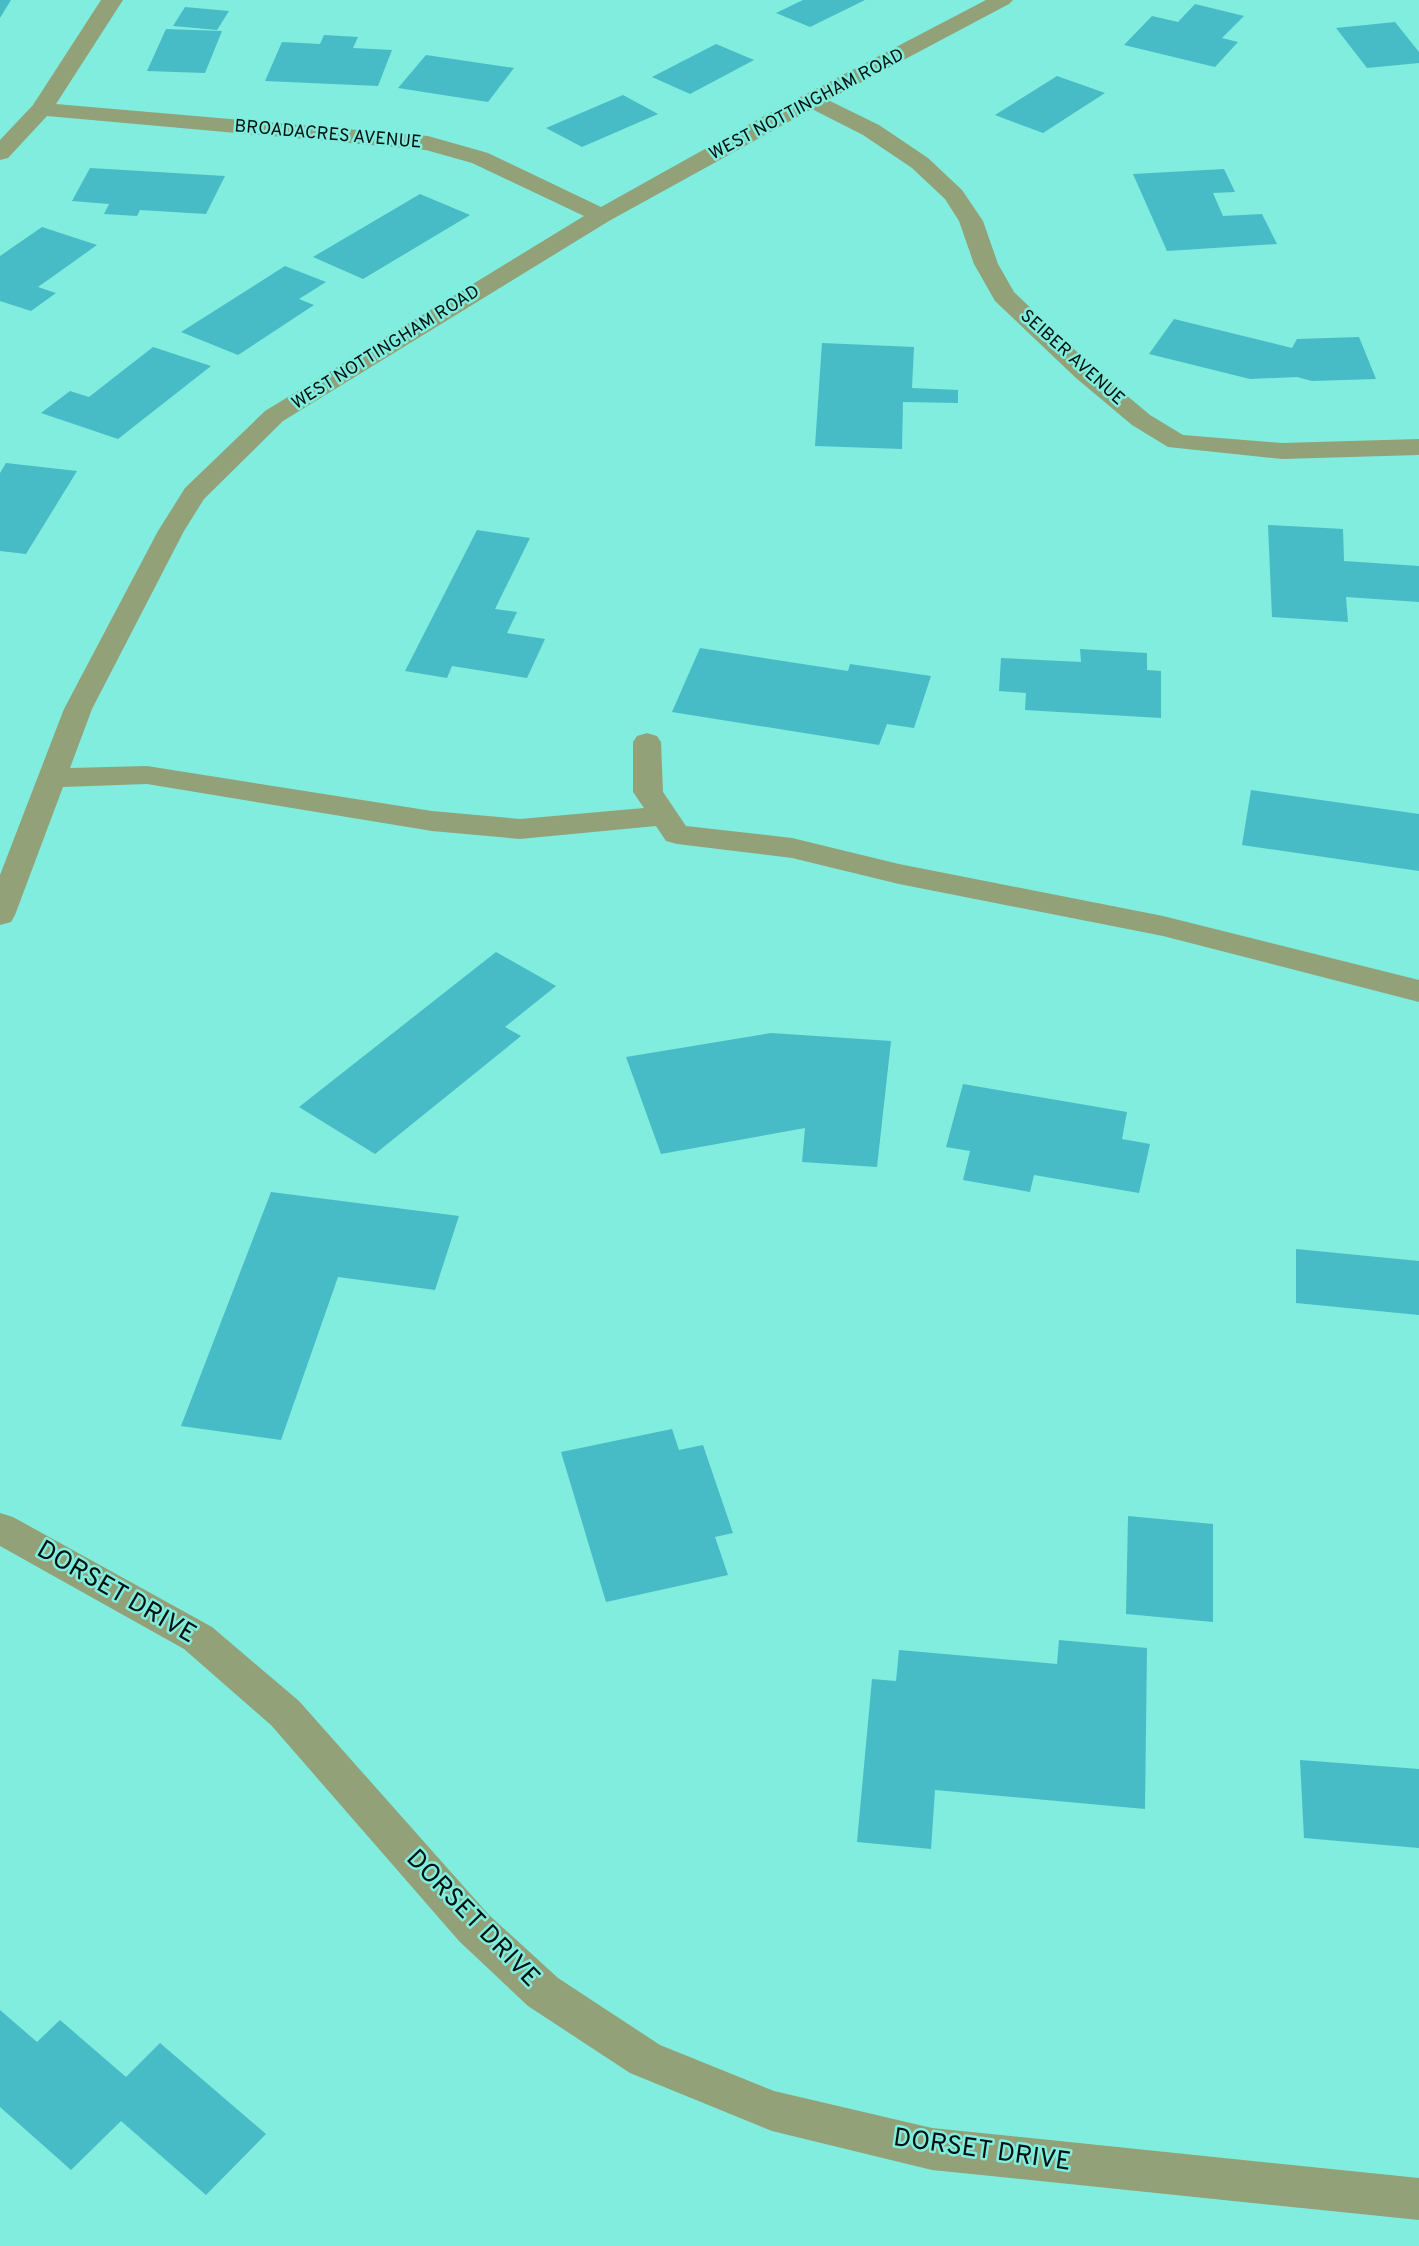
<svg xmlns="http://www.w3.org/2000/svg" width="1419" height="2246" font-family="Overpass,sans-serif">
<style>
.building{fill:#47bcc7}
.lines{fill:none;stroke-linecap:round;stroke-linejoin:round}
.minor{fill:#92a178;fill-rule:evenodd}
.labels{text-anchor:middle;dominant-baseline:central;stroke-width:5;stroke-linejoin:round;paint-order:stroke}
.far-street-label{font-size:18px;fill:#00120f;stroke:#80edde}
.near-street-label{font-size:26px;fill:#00120f;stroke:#80edde}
</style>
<rect width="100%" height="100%" fill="#80edde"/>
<g class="building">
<polygon points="0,0 11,0 0,18"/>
<polygon points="803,0 865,0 810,27 776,13"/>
<polygon points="1195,4 1244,16 1222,38 1238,42 1215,67 1124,45 1152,16 1178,22"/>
<polygon points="185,7 229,11 217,30 173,26"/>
<polygon points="1395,22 1419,52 1419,63 1367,68 1336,28"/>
<polygon points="166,29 222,31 205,73 147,71"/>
<polygon points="324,35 358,37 353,48 392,50 378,86 265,81 282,42 320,44"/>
<polygon points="716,44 754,60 690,94 652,77"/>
<polygon points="426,55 514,68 488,102 398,88"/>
<polygon points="1057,76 1105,93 1043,133 995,115"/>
<polygon points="623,95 658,114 582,147 546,128"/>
<polygon points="90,168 225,176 206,214 140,210 137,216 104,214 109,204 72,201"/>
<polygon points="1224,169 1235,192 1213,193 1223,216 1262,214 1277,244 1167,251 1133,174"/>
<polygon points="420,194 470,215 363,279 313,257"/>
<polygon points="42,227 97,245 38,287 56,293 31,311 0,301 0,256"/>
<polygon points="285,266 326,282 299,299 314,305 238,355 181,332"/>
<polygon points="1174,319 1292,348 1297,339 1359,337 1376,379 1312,381 1297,377 1250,379 1149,354"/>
<polygon points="822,343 914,347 912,388 958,390 958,403 903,402 902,449 815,446"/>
<polygon points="153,347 211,366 118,439 41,413 70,391 89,397"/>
<polygon points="6,463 77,471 26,554 0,551 0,473"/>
<polygon points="1268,525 1343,529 1344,561 1419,566 1419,602 1346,597 1348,622 1272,617"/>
<polygon points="477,530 530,538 495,609 517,612 507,633 545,639 527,678 452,666 447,678 405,671"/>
<polygon points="700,648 848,671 850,664 931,676 914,728 887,724 879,745 672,712"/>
<polygon points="1080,649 1147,653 1147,670 1161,671 1161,718 1025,710 1026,693 999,691 1001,658 1081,662"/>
<polygon points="1251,790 1419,814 1419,871 1242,845"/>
<polygon points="496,952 556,986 505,1027 521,1036 375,1154 299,1107"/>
<polygon points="771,1033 891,1041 877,1167 802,1162 805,1128 661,1154 626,1057"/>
<polygon points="963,1084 1127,1112 1122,1139 1150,1144 1139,1193 1034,1175 1030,1192 963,1180 970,1151 946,1147"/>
<polygon points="271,1192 459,1216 435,1290 338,1277 281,1440 181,1426"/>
<polygon points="1296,1249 1419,1261 1419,1315 1296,1303"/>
<polygon points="672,1429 679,1450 703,1445 733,1533 715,1537 728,1575 606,1602 561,1452"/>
<polygon points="1128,1516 1213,1524 1213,1622 1126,1614"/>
<polygon points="1059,1640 1147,1648 1145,1809 935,1790 931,1849 857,1842 872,1679 896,1681 899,1650 1057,1664"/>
<polygon points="1300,1760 1419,1769 1419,1848 1304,1838"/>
<polygon points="0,2010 37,2042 60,2020 126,2077 160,2043 266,2134 206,2195 121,2121 71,2170 0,2107"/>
</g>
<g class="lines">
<g class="minor">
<polygon points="101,0 123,0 56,104 428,136 488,153 601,207 764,116 986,0 1013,0 1009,4 828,100 879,125 928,158 962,190 983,221 998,264 1014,292 1094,368 1150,415 1183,435 1282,443 1419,439 1419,455 1282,459 1168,447 1132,425 1076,378 995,301 974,264 959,221 945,199 912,168 863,135 812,109 609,221 283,421 204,499 184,531 92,709 70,768 147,766 432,811 520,819 644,808 633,792 633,742 637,736 647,733 657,736 661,742 663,792 686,826 792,838 899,864 1163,916 1419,980 1419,1002 1163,936 899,884 792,858 677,844 666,841 656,826 520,839 432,831 147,784 63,787 15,915 11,922 0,925 0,875 64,709 158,531 185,488 265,411 584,216 472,163 426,150 47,116 8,158 0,160 0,140 33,105"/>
<polygon points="0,1513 13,1517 212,1627 299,1701 489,1915 558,1978 660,2045 774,2091 932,2128 1419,2178 1419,2220 932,2170 772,2131 630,2073 528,2006 459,1941 271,1725 184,1649 0,1546"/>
</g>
</g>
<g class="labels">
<g class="far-street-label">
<text transform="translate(807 105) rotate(-28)">WEST NOTTINGHAM ROAD</text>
<text transform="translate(328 135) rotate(5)">BROADACRES AVENUE</text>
<text transform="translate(386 348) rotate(-32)">WEST NOTTINGHAM ROAD</text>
<text transform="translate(1072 358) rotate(42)">SEIBER AVENUE</text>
</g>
<g class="near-street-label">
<text transform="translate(116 1593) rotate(30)">DORSET DRIVE</text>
<text transform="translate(472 1919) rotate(46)">DORSET DRIVE</text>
<text transform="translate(982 2151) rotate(8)">DORSET DRIVE</text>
</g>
</g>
</svg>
